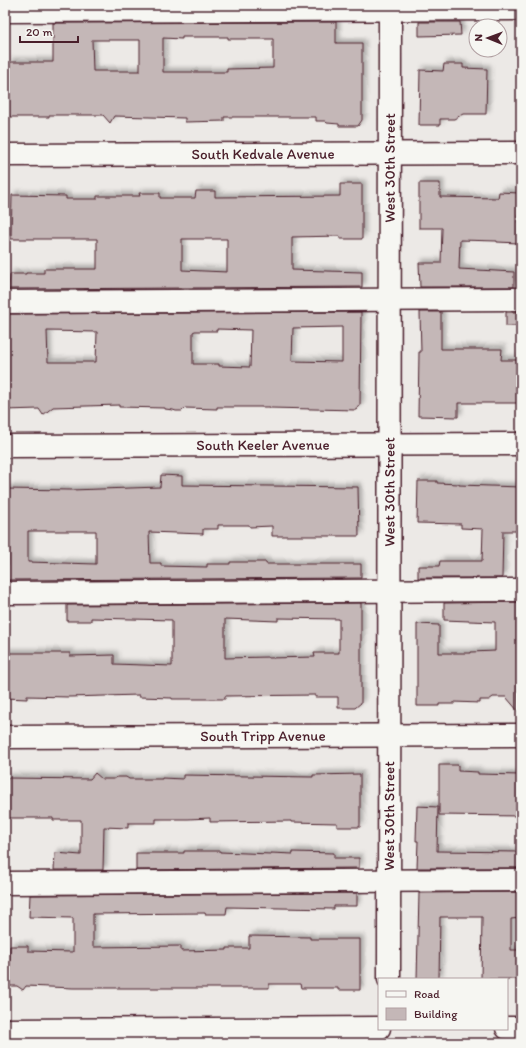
<svg xmlns="http://www.w3.org/2000/svg" width="526" height="1048" font-family="Itim,sans-serif">
<style>
.building{fill:#c4b7b7;stroke:#4a1f2b;fill-rule:evenodd;filter:url(#shadow)}
.lines{fill:none;stroke-linecap:round;stroke-linejoin:round}
.minor-casing{stroke:#4a1f2b;stroke-width:25}
.minor{stroke:#f6f6f2;stroke-width:22}
.labels{text-anchor:middle;dominant-baseline:central;stroke-width:3;stroke-linejoin:round;paint-order:stroke}
.street-label{font-size:15px;fill:#4a1f2b;stroke:#f6f6f2}
</style>
<defs>
<filter id="shadow"><feDropShadow dx="3.5" dy="-3.5" stdDeviation="2" flood-color="#0004"/></filter>
</defs>
<rect width="100%" height="100%" fill="#ece9e6"/>
<filter id="ink" filterUnits="userSpaceOnUse"><feTurbulence type="fractalNoise" baseFrequency=".025" numOctaves="2"/><feDisplacementMap in="SourceGraphic" scale="8" xChannelSelector="R" yChannelSelector="G"/><feConvolveMatrix kernelMatrix="1 2 1 2 8 2 1 2 1" color-interpolation-filters="sRGB"/></filter>
<g filter="url(#ink)">
<g class="building">
<path d="M336,22V43H362V120L358,126H339V124L327,123L325,121H316V117H224V121L185,122V118L114,116L110,123L103,115H49V117H9V114H5V73H9V62H53V23ZM182,37H228V39H273V68L227,69V72H163V38L182,39ZM92,40H140V71H93Z"/>
<polygon points="419,22 460,22 461,35 419,36"/>
<polygon points="444,64 463,64 463,68 487,69 486,114 463,114 454,119 440,119 440,125 419,125 420,70 443,71"/>
<polygon points="419,183 440,183 440,197 498,198 499,192 519,193 518,243 497,242 497,241 460,240 459,269 514,272 514,287 420,287 419,263 441,263 442,228 419,228"/>
<path d="M340,184H362V239H340V236L292,237V270L362,272V287L9,289L10,274H26V273H44V269H97V239H11L12,195L66,196V199H97V196H140L139,193H160V198H195L196,191H215V197L340,196ZM182,239H227V272L182,270Z"/>
<path d="M361,312L360,404L356,410L270,408V407H217V409L185,408L182,411H176L173,410L165,409V408L119,407V405L53,407L43,415L39,409L5,410V314ZM342,327V362L292,361L293,328ZM217,329L251,330L250,367L219,366V364H193V332L195,331H217ZM47,331L97,332L96,362H48Z"/>
<polygon points="420,312 441,312 441,349 502,349 501,360 521,360 521,403 458,403 458,417 418,416 419,352 421,352"/>
<rect x="506" y="312" width="15" height="14"/>
<path d="M161,475L182,476V485L358,487L359,536H272V526L250,527L249,525H218V529H203V534L149,532L150,563H161V566L207,567V564H230V562H266V564H361V578L5,580V565H8L9,533V528H7V522H5V489L71,490L160,487ZM28,531H96V564L28,562Z"/>
<polygon points="418,481 437,481 437,483 459,484 459,485 521,487 521,531 503,531 502,578 418,578 418,566 439,566 440,561 482,561 483,529 461,528 461,524 417,523"/>
<polygon points="521,602 521,618 519,618 519,623 517,623 518,711 506,697 493,697 489,700 480,700 480,703 454,702 454,704 439,704 439,706 417,706 417,624 439,625 439,653 471,653 471,652 495,651 495,622 444,620 444,603"/>
<path d="M361,603V703L355,708H338V697H315V695L225,696V699H172V698L139,697V695L69,697L27,696V699L5,698V653H70V656L114,655V664L172,666V620L91,618V621H67V605ZM278,618L339,619V653H314L315,657L268,658V657L225,658V619L278,621Z"/>
<polygon points="439,765 458,765 458,771 478,772 478,774 521,775 521,816 439,815"/>
<polygon points="95,773 102,779 114,779 117,777 126,777 129,779 162,779 162,778 183,779 183,775 313,777 313,775 360,774 360,827 337,827 337,823 291,822 291,821 210,822 210,818 188,819 156,819 156,823 128,823 128,828 104,827 103,870 54,870 55,853 81,855 81,820 53,820 53,818 5,818 5,779 8,779 8,778 90,779"/>
<polygon points="417,806 438,807 437,851 521,852 521,868 417,868 418,841 416,841"/>
<polygon points="184,851 220,851 220,852 271,854 271,853 293,854 293,852 334,853 334,858 359,858 359,868 136,870 136,853 184,853"/>
<polygon points="521,892 521,918 511,919 511,950 521,950 521,979 481,979 482,917 440,917 439,979 417,979 419,893"/>
<polygon points="357,893 357,906 334,906 334,909 227,907 226,914 205,914 205,913 93,914 93,947 181,946 181,951 227,950 227,948 249,948 249,936 310,937 310,939 360,939 360,990 338,990 338,988 301,988 300,984 269,984 269,988 73,988 26,986 23,990 17,986 9,986 10,946 28,946 28,951 73,952 73,918 29,917 30,895"/>
</g>
<g class="lines">
<g class="minor-casing">
<g id="minor">
<polyline points="5,11 521,9"/>
<path id="s1" d="M5,155L521,153"/>
<polyline points="5,302 521,299"/>
<path id="s2" d="M5,446L521,444"/>
<polyline points="5,593 521,590"/>
<path id="s3" d="M5,737L521,735"/>
<polyline points="5,883 521,880"/>
<path id="s4" d="M389,979L390,5"/>
<polyline points="507,1028 521,1028"/>
<polyline points="5,1030 379,1028"/>
</g>
</g>
<use href="#minor" class="minor"/>
</g>
</g>
<g class="labels">
<g class="street-label">
<text stroke="none"><textPath href="#s1" startOffset="258">South Kedvale Avenue</textPath></text>
<text stroke="none"><textPath href="#s4" startOffset="811">West 30th Street</textPath></text>
<text stroke="none"><textPath href="#s2" startOffset="258">South Keeler Avenue</textPath></text>
<text stroke="none"><textPath href="#s4" startOffset="487">West 30th Street</textPath></text>
<text stroke="none"><textPath href="#s3" startOffset="258">South Tripp Avenue</textPath></text>
<text stroke="none"><textPath href="#s4" startOffset="163">West 30th Street</textPath></text>
</g>
</g>
<rect width="526" height="1048" fill="none" stroke="#f6f6f2" stroke-width="20"/>
<rect x="10" y="10" width="506" height="1028" fill="none" stroke="#4a1f2b" stroke-width="1.5" filter="url(#ink)"/>
<rect x="378" y="978" width="130" height="52" fill="#f6f6f2" stroke="#b1a0a2"/>
<rect x="386" y="991" width="20" height="6" fill="#f6f6f2" stroke="#b1a0a2"/>
<text x="414" y="998" font-size="12" fill="#4a1f2b">Road</text>
<rect x="386" y="1008" width="20" height="12" fill="#c4b7b7" stroke="#b1a0a2"/>
<text x="414" y="1018" font-size="12" fill="#4a1f2b">Building</text>
<g transform="translate(488 38) rotate(271)"><circle r="19" fill="#f6f6f2" stroke="#b1a0a2"/>
<path d="M0-3L7 15L0 10L-7 15Z" fill="#4a1f2b"/>
<text y="-6" font-size="11" font-weight="bold" text-anchor="middle" fill="#4a1f2b">N</text>
</g>
<path d="M20 36v6h58v-6" fill="none" stroke="#4a1f2b" stroke-width="2"/>
<text x="26" y="36" font-size="12" fill="#4a1f2b" stroke="#f6f6f2" stroke-width="3" paint-order="stroke">20 m</text>
</svg>
